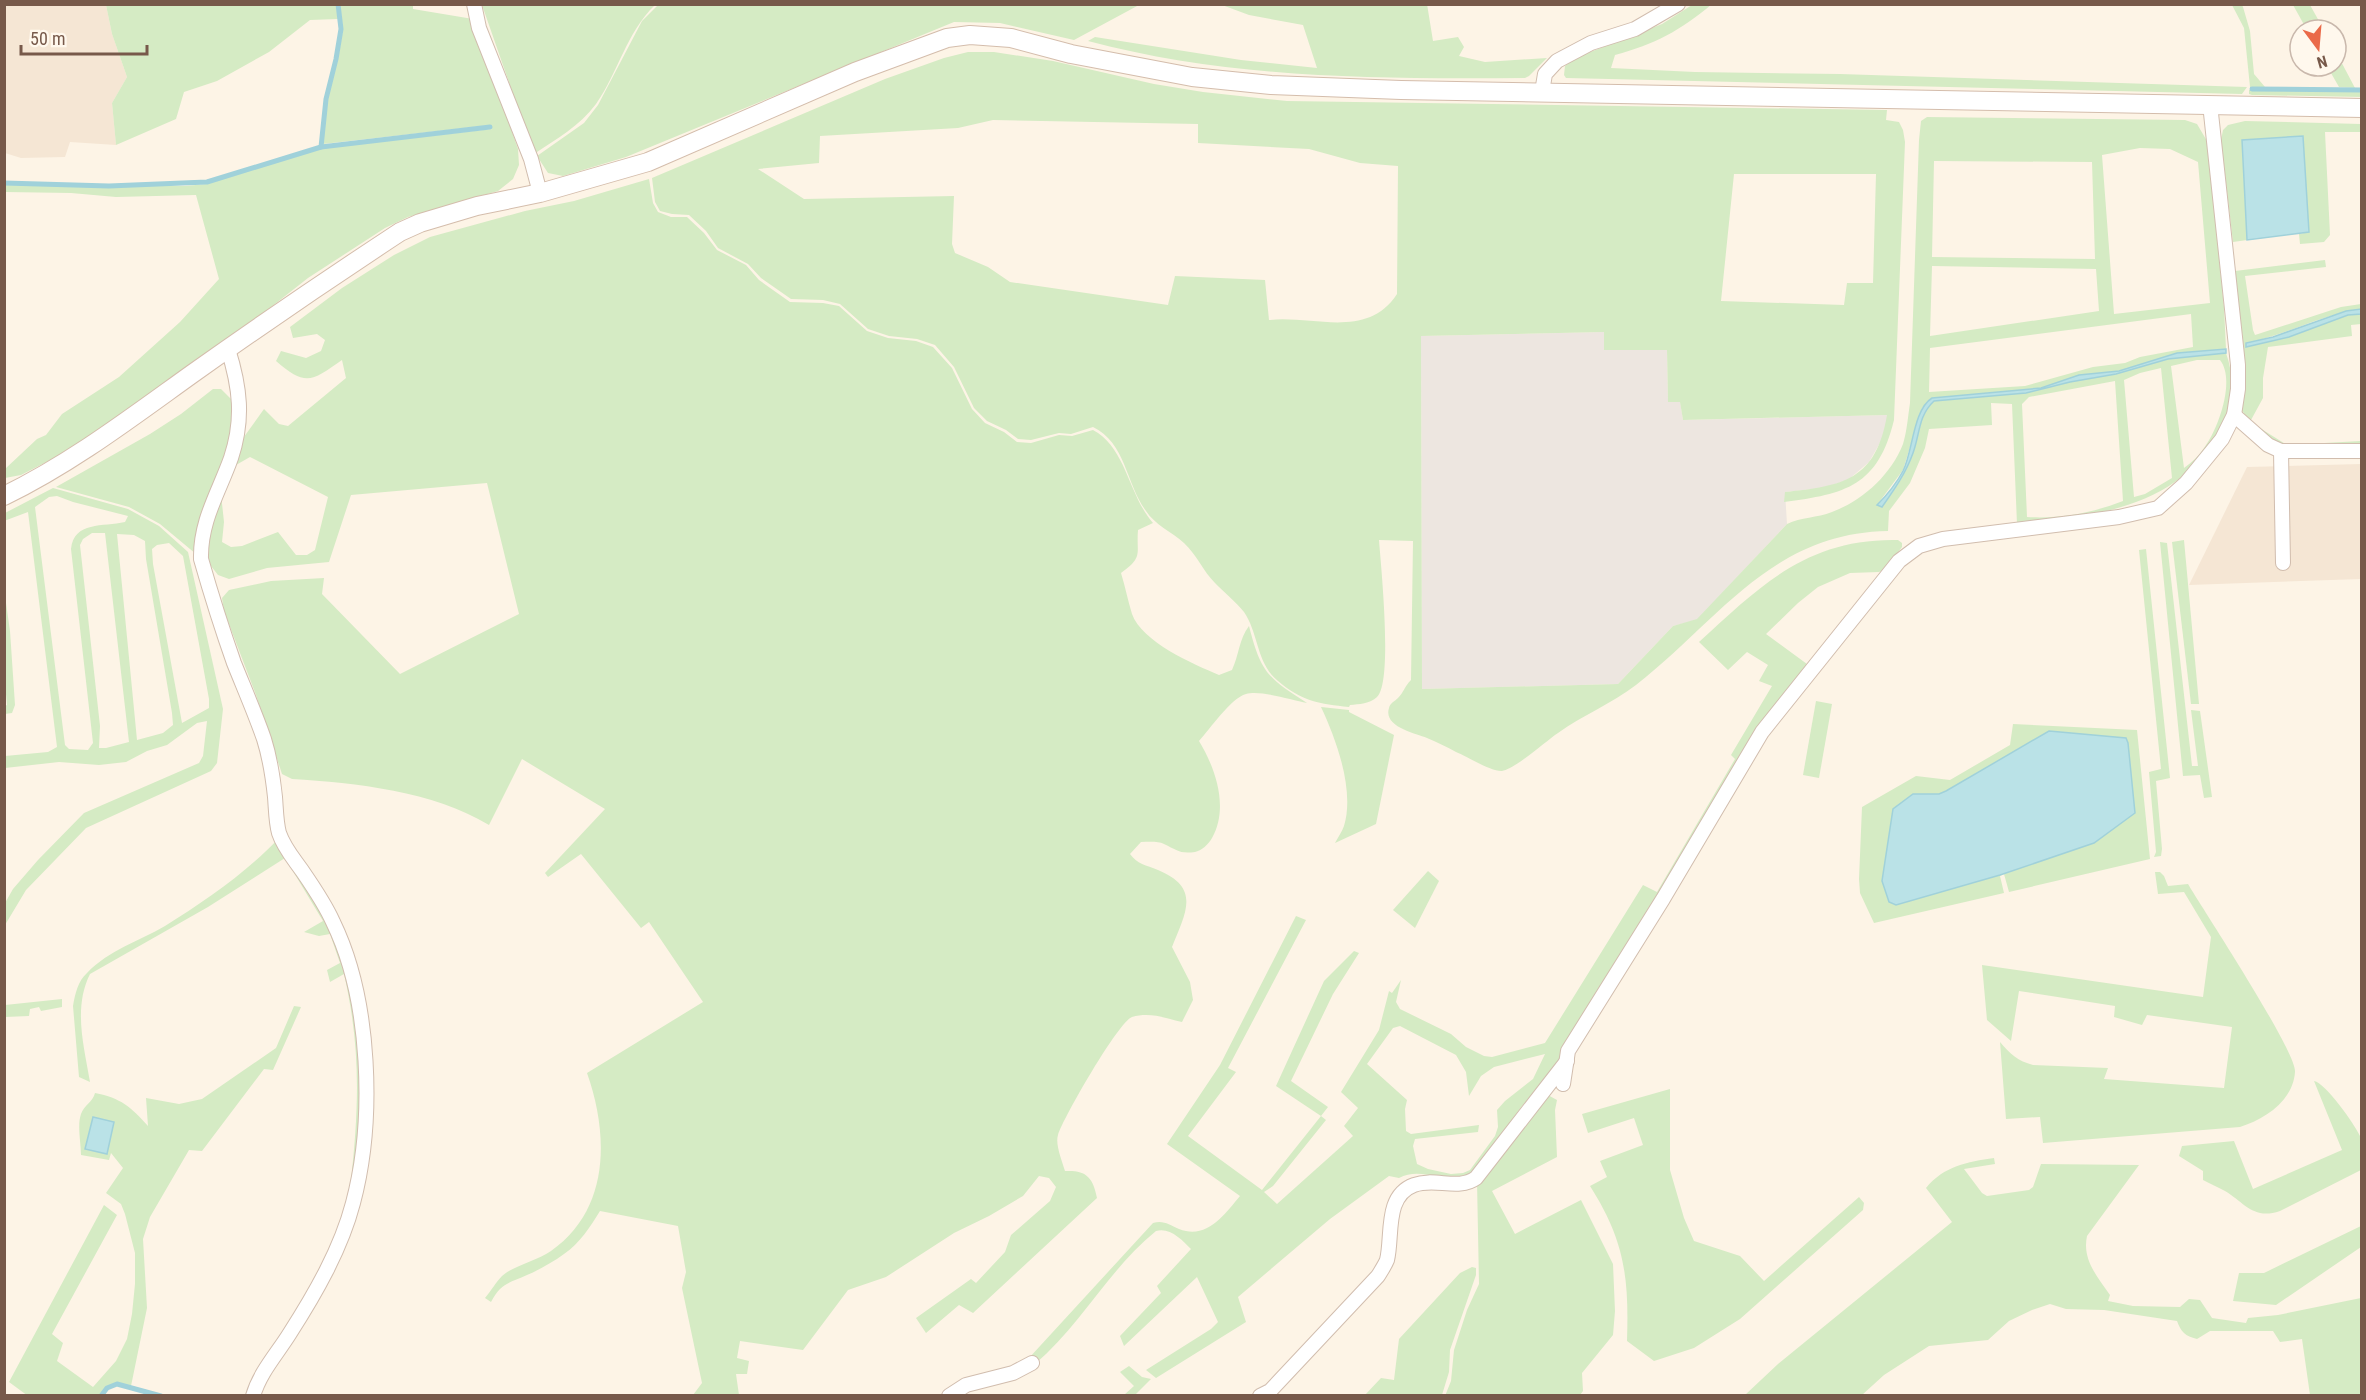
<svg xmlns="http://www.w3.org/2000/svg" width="2366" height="1400" font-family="'Roboto Condensed',sans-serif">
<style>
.residential{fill:#f5e6d4}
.industrial{fill:#ede6e0}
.green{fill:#d5ebc4;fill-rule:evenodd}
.water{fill:#bae2e7;stroke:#a0d1da;stroke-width:1.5}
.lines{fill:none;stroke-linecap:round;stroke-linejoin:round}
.stream{stroke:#a0d1da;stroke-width:5}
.street-casing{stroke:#d1bdae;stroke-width:16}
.secondary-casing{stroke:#d4bdac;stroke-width:20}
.street{stroke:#fff;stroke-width:14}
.secondary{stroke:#fff;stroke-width:18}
</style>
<rect width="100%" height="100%" fill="#fdf4e6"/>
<g class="residential">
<polygon points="4,5 106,5 112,34 127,77 112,103 116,145 70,142 65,157 21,158 5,153"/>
<polygon points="2361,464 2361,579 2189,585 2247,467"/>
</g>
<polygon class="industrial" points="1604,332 1604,350 1667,350 1668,401 1680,401 1683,420 1888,415 1884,436 1869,462 1848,480 1823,488 1785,492 1787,524 1697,620 1673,626 1618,684 1422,689 1421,336"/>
<g class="green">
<path d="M1427,4L1433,41L1458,37L1464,47L1459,56L1485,62L1547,58L1529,76L1525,78C1379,79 1230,79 1088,41L1095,37L1241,60L1317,68L1303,25L1249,15L1222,5Z"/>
<path d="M1712,4C1680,31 1655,44 1615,55L1611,68L1695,72L1840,74L2247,87L2242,94L1566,78L1564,75L1565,66L1575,58L1662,24L1692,5Z"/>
<polygon points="106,5 336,5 338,19 310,20 269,52 217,81 184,92 176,119 116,145 112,103 127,77 112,34"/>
<polygon points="340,5 413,5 413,9 473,19 518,149 519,165 513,179 498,191 408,217 385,228 308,278 171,386 62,454 21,475 5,478 5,469 37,439 46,435 62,414 119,377 180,322 219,279 196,195 116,197 71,193 5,192 5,185 185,186 207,184 321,148 492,129 491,125 323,144 327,100 338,58 343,29"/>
<path d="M482,5H655C626,33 619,71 596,104C580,126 556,139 534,154Z"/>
<polygon points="658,5 1139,5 1074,40 1000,23 954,22 626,157 563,176 548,173 537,156 584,123 598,105 642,21"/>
<polygon points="2232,5 2242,5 2243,7 2250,31 2254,74 2265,87 2250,87 2244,28"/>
<polygon points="2293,5 2310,5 2324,30 2307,30"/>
<path d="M968,52H994L1053,61L1154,84L1203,92L1287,101L1887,110L1886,120L1899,122L1903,130L1905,142L1894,420C1878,486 1846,494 1784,502L1785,492C1843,486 1876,480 1887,415L1683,420L1680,402H1668L1667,350H1604V332L1421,336L1422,689L1618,684L1673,626L1697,619L1787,524C1801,517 1817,518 1832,512C1862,501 1891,475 1903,444C1907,431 1908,416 1910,403L1919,140L1921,121L1927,117L2185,120L2197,124L2207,141L2208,148L2224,307L2226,349L2177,353L2119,371L2079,375L2041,388L1932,398L1922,408L1903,470L1877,505L1882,507C1891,494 1902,481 1907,466C1915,445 1917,418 1934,401L2026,393L2070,382L2116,374L2168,359L2226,353C2235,379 2233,399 2222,425C2186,506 2096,517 2017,524L2012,404L1991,403L1992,425L1929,429L1925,448L1910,483L1889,511L1888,531C1771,533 1719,620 1636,685C1611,704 1583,715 1558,733C1546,741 1515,769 1502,771C1492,772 1466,756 1456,752C1447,747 1437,742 1427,738C1415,733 1383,727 1389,708C1390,703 1395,701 1398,698C1404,692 1404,687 1411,680L1413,541L1379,540C1381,567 1393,682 1377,697C1370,704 1359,704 1350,705L1349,707C1320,704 1301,701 1278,681C1256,663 1259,634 1244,612C1235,601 1225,593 1215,583C1203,571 1197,555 1184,543C1172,532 1155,525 1146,511C1126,484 1126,443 1093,427L1071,434L1059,433L1031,440L1018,439L1006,430L987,421L974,408L954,367L935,345L917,339L889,336L868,329L840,304L823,300L791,299L761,278L748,264L718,248L706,231L689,215L672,214L660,211L655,202L652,178L885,79L944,58ZM993,120L1198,124V143L1309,149L1360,163L1398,166L1397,294C1367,340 1313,315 1269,320L1265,280L1175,276L1168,305L1010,282L988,267L955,253L952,244L954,196L804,199L758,169L819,163L820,136L958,128ZM2140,148L2170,149L2198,162L2210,303L2114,314L2102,155ZM1934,161L2092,162L2095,259L1932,257ZM1734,174H1876L1873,283H1847L1844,305L1721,301ZM1932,266L2096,269L2099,311L1930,336ZM2191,314L2193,347L2140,357L2125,363L2093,367L2025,386L1929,392L1930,348ZM2197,360H2220C2236,380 2218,430 2204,448C2199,456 2192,462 2184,468L2171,366ZM2161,368L2172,478L2145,494L2134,497L2124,380L2140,373ZM2115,381L2123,501C2092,513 2060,519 2027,517L2022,404L2029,397Z"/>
<polygon points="2336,52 2355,88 2339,87 2327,66 2336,66"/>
<polygon points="2249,90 2361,92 2361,97 2252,95 2249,94"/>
<polygon points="2245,121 2361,124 2361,132 2325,132 2330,235 2324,242 2300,244 2299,234 2309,232 2303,136 2242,140 2247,240 2233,242 2221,140 2223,130 2228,125"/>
<path d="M649,179L653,203L658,212L671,217H687L704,233L717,250L746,265L759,280L790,302L823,303L839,306L867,331L888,338L916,341L933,347L952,368L972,409L985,423L1004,432L1017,442L1031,443L1059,435L1072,436L1093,430C1126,447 1129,496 1153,523L1138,530C1136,554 1144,557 1121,573C1125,586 1128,601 1132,614C1142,642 1193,664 1219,675L1232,670C1239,655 1239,639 1249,626C1261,673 1268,678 1307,703C1291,700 1261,690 1246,694C1231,698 1210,729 1199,741C1216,769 1229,808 1212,838C1209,844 1201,851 1195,852C1179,854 1177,850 1164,844C1158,841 1149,842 1141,842L1130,854C1137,864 1146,865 1158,870C1201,888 1186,912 1172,947L1190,982L1193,1000L1182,1022C1165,1018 1150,1012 1132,1017C1119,1021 1063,1118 1058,1135C1055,1144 1062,1161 1065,1171C1086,1170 1093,1177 1097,1198L973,1313L959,1305L926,1333L916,1318L971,1279L976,1283L1005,1252L1011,1235L1050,1201L1056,1187L1049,1178L1039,1176L1023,1196L989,1216L954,1233L886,1277L848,1290L803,1350L740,1341L737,1358L749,1361L747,1374H736L739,1395H693L702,1383L682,1288L686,1272L678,1226L600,1211C590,1227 580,1243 564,1254C553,1262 539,1270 527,1275C509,1283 501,1283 491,1302L485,1298C491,1291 496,1282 502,1276C511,1267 538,1260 551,1251C610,1210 609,1135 587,1073L703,1002L649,922L641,928L581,854L548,877L545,873L605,809L522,759L489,825C433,791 356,783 292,779L282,774L256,695L224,611L222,598L229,590L271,581L324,578L322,594L400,674L519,614L487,483L351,495L329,562L267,568L229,579L218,575L211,566L207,554L208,541L221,494L224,522L222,542L231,547L242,546L278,532L296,555H307L315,550L328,497L250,457L229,469L241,441L264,409L279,424L288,426L346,378L342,360C312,381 306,387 276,361L281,351L306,358L321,351L325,340L317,334L293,338L290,327L342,288L394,255L430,237L525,211L574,201Z"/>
<path d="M2325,260L2326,267L2245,276L2253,330L2255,335L2341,307L2361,304V309C2323,314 2286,335 2247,343L2246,347L2289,337L2348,315L2361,314V324L2351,325L2352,336L2268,347L2263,378V398L2251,420L2255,425L2287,445L2361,441V447L2287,448L2256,432L2244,416V413L2241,410L2244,350L2235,271Z"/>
<polygon points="213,389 221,389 234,402 236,421 196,554 160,524 129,507 56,487 150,434 181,414"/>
<path d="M53,488L128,509L159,526L188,552L223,709L217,763L211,771L86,828L26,890L5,925V903L13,889L38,860L84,813L199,763L203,756L207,721L197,723L167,745L147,751L126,762L99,765L59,762L5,768V756L48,752L57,747L28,512L4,521L5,513ZM57,496L73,502L128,516L125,522C103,527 74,521 71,549L93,743L88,750L69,749L65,745L35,507L49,497ZM92,533H105L129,742L106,748H99L100,726L80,545L83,539ZM117,534L134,535L145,541L146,559L172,713L173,725L163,733L137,740ZM169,543L183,556L209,699V708L182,723L153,564L152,549L157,545Z"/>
<path d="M1898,540L1902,543V547L1885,569L1879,572L1850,573L1818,587L1798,603L1766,634L1807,664L1754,731L1558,1066L1522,1106L1470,1177C1448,1186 1422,1165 1399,1178L1389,1176L1330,1219L1238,1297L1246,1322L1156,1378L1146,1370L1211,1329L1218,1322L1197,1277L1124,1346L1120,1336L1161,1293L1157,1286L1191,1249C1182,1240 1170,1227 1156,1231C1109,1269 1081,1325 1035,1364L1029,1358L1153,1223C1164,1220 1169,1225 1179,1229C1207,1240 1224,1215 1240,1196L1167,1144L1220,1065L1296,916L1306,920L1228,1068L1236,1072L1188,1136L1262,1190L1321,1116L1276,1086L1324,981L1354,951L1359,953L1333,994L1291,1081L1328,1107L1321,1116L1326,1120L1273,1186L1264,1192L1277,1204L1353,1136L1344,1126L1358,1108L1341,1092L1379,1030L1389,991L1392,993L1401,980L1396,1002L1400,1009L1451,1034L1466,1047L1484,1056L1492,1057L1545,1043L1643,885L1657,892L1735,759L1731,755L1772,686L1759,681L1768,665L1747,652L1728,670L1699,642C1761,585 1808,538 1898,540ZM1400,1026L1456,1055L1466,1072L1469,1096L1481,1076L1494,1067L1545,1054L1533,1079L1505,1101L1497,1110L1498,1127L1495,1136L1470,1170L1463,1173L1451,1174L1428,1169L1417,1164L1413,1146L1415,1139L1478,1132L1479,1125L1411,1134L1406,1131L1405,1109L1407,1100L1367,1064L1393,1028Z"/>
<polygon points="2184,540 2199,704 2191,704 2172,542"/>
<polygon points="2160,542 2167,543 2192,766 2198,766 2191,710 2200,711 2212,797 2204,798 2200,775 2183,776"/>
<polygon points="2146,549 2170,778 2156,781 2162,849 2161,856 2154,857 2156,852 2149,772 2161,769 2139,550"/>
<polygon points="5,596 10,631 15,705 12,713 5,714 5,706 7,705 4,672"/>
<polygon points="1816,701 1832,704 1819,778 1803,775"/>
<path d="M1321,707L1349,710V712L1394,735L1376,824L1335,843C1338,837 1342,832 1344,826C1355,790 1336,739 1321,707Z"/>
<polygon points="2013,724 2137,730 2150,859 2009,892 2004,874 2000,876 2004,893 1874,923 1860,893 1859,879 1862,807 1916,776 1950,780 2010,745"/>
<path d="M278,839L315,894L343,950L363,1066L355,1183L351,1181C359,1106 361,1048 344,974L330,982L327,970L340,963L330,934L319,936L304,932L323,921L285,858L208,907L90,974C73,1008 84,1046 90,1082L79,1077L73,1006C75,994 78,981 87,973C109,950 139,941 165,926C205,901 246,873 278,839Z"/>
<polygon points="1428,871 1439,881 1415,928 1393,910"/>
<path d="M2155,872H2160L2164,876L2168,886L2188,884C2204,911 2297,1052 2295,1072C2293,1101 2265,1119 2240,1127L2043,1143L2040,1117L2006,1119L2000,1042C2010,1054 2018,1061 2033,1065L2108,1068L2104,1079L2224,1088L2232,1027L2147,1015L2142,1025L2114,1017L2115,1006L2019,991L2011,1041L1987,1020L1982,965L2203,997L2211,937L2184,892L2158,894Z"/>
<polygon points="62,999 62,1007 41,1011 39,1007 30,1009 29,1016 5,1017 5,1005"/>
<path d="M294,1006L301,1007L273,1070L264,1069L202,1151L189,1150L150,1217L143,1239L147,1308L131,1386C116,1383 109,1383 100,1395L28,1396L9,1382L104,1205L117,1215L52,1334L63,1343L57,1361L93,1387L116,1361L127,1339L132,1314L135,1284V1253L125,1214L121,1204L106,1193L123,1168L111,1153L109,1160L81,1155C81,1143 77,1125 81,1114C84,1105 93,1102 95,1093C121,1098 131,1107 148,1126L146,1098L179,1104L202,1099L276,1048Z"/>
<path d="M2314,1081C2326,1083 2355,1125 2360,1136C2364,1145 2362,1161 2361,1170L2280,1211C2253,1220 2245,1203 2225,1191C2218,1187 2210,1184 2203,1180V1171L2179,1156L2182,1146L2234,1141L2253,1189L2342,1150Z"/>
<path d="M1670,1089V1170L1684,1218L1694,1241L1740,1256L1764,1281L1859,1197L1864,1203L1863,1210L1740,1319L1694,1348L1654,1361L1627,1341C1629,1278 1625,1241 1590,1186L1607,1177L1600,1161L1643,1145L1634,1118L1588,1133L1582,1114Z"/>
<polygon points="1546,1094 1557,1100 1555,1110 1557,1157 1492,1191 1515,1234 1581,1200 1613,1264 1615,1311 1613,1335 1582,1373 1583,1391 1580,1395 1445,1396 1451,1381 1454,1350 1467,1310 1479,1284 1477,1181"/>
<path d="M1994,1158L1995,1164L1964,1169L1982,1193L1987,1196L2029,1190L2033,1187L2041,1164L2139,1165L2087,1236C2082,1260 2097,1276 2110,1295L2108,1301L2133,1306L2180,1307L2189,1299L2200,1300L2212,1318L2246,1323L2248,1318L2278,1315L2361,1298V1395H2310L2302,1339L2280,1342L2273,1331H2210L2197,1339C2185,1336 2181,1332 2177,1321L2104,1310L2066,1309L2050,1304L2032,1310L2009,1321L1988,1340L1929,1346L1884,1375L1862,1395H1745L1778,1364L1952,1222L1926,1188C1944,1166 1967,1162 1994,1158Z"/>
<polygon points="2361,1226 2361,1247 2276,1305 2233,1301 2239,1273 2264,1273"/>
<polygon points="1472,1267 1476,1268 1476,1275 1450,1350 1449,1372 1442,1395 1365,1395 1381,1378 1394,1380 1399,1339 1460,1273"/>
<polygon points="1129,1366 1142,1377 1151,1379 1135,1395 1124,1395 1134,1386 1120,1372"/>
</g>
<g class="water">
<polygon points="2303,136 2309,232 2247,240 2242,140"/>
<polygon points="2361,309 2361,314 2348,315 2289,337 2246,347 2246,343 2273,337 2346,311"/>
<path d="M2226,349V353L2168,359L2116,374L2070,382L2026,393L1934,401C1918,416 1920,434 1913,453C1906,473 1894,490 1882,507L1877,505C1887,495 1896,484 1903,471C1913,451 1913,410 1932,398L2041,388L2079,375L2119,371L2177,353Z"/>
<polygon points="2049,731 2126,738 2128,743 2135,813 2094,843 2000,875 1896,905 1889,902 1882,881 1893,809 1913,794 1939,794 1946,791"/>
<polygon points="93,1117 114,1122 107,1154 85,1149"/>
</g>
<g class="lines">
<g class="stream">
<polyline points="2252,89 2362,90"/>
<polyline points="321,147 326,99 336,59 341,29 338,4"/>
<polyline points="4,183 109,186 207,182 321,147 490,127"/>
<polyline points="101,1396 107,1388 117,1384 161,1396"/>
</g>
<g class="street-casing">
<g id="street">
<polyline points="474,4 479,28 531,159 540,193"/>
<polyline points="1542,92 1545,74 1557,61 1591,43 1635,29 1678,4"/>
<path d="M228,349C240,387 244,419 231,458C219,492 200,521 201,559C211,594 222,629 234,663C244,688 255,713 264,739C270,758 273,778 275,797C276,809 276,822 279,833C284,848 294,859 303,872C314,888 325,904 333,922C371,1000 375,1120 353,1203C341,1249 315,1294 290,1333C277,1354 260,1372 253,1396"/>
<polyline points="2234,415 2268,445 2281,451 2362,451"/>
<polyline points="2281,451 2283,563"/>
<polyline points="1563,1084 1568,1051 1663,899 1762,732 1899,561 1919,546 1943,539 2119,517 2158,508 2186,483 2222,439 2234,415 2238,389 2238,365 2210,104"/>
<polyline points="949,1396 966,1385 1013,1373 1032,1363"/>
<path d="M1260,1396L1270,1391L1378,1276C1381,1271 1385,1265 1387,1260C1393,1236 1384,1196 1414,1185C1435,1177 1458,1191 1476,1178L1567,1061"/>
</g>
</g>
<g class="secondary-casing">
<path id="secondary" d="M4,496C72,463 132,417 192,374C261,325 330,278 400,232L420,223L477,206L540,193L648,162L855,72L947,38L970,35L1011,38L1071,54L1192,77L1271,85L1401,90L2362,108"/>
</g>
<use href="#street" class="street"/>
<use href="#secondary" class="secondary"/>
</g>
<rect width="2366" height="1400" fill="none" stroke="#77594a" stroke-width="12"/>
<g transform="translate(2318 48) rotate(164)"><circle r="28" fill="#fff8ed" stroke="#c9b8ac" stroke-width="1.5"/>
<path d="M0-4.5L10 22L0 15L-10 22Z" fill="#ea6a49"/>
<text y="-9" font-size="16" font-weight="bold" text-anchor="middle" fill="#77594a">N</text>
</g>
<path d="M21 45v9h126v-9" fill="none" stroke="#77594a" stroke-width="3"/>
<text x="30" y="45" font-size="18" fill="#77594a" stroke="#fff8ed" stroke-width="4.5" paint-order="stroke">50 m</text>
</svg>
